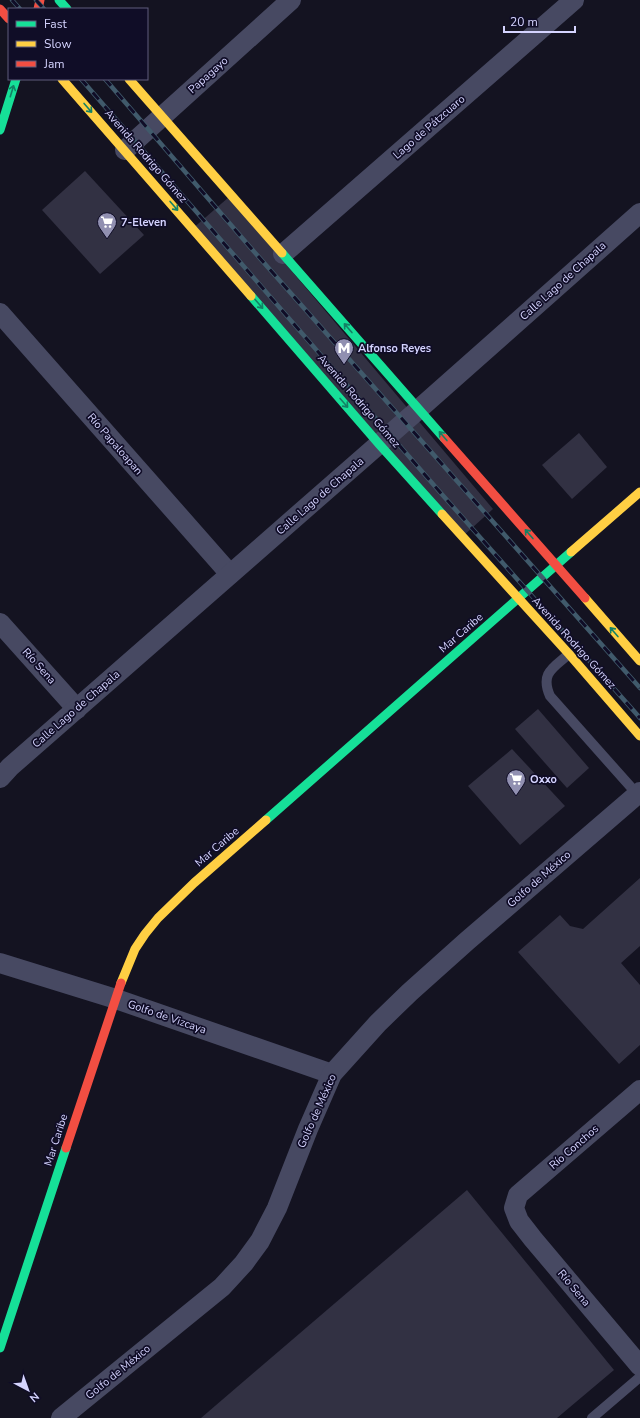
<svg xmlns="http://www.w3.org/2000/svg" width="640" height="1418" font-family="'Nunito Sans',sans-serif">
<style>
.building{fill:#323143}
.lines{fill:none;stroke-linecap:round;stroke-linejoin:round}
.lane{stroke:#474962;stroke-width:10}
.street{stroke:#474962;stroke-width:20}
.fast{stroke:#16e098;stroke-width:9}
.slow{stroke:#ffcf43;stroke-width:9}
.jam{stroke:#f24e42;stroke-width:9}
.rail-casing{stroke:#405a6b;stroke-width:4.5}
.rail{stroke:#100d27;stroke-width:3;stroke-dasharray:9;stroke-linecap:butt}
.oneway{stroke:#138165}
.labels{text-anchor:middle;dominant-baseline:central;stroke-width:3.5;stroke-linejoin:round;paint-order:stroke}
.street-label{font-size:11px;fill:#d5d4ff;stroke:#100d27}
.poi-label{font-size:11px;font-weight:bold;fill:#d5d4ff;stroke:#100d27;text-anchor:start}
</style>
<rect width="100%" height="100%" fill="#141321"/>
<g class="building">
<polygon points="85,171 144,235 100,274 42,210"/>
<polygon points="229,197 493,509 462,537 191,230"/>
<polygon points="579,433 607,467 572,499 542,465"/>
<polygon points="538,709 589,768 567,788 515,729"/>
<polygon points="512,749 565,806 520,845 468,786"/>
<polygon points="640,878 640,946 621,963 640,985 640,1045 619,1064 518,952 560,915 570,926 583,929"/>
<polygon points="467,1190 614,1370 557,1418 201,1418"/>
</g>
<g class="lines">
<g class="lane">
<path d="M569,654C553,668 540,673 550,696L637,794"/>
<polyline points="592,1418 640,1377"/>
</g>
<g class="street">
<polyline points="125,150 291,0"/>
<polyline points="283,254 574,0"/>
<polyline points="0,313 230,574"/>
<polyline points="0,623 77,709"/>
<polyline points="0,778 10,767 419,409 640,213"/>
<polyline points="0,963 116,999 332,1074"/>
<polyline points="640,1090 518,1195 514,1208 519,1221 533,1239 640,1366"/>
<polyline points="61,1418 222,1287 244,1263 260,1241 277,1208 308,1129 332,1074 378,1023 410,992 467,941 640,792"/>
</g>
<g class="fast">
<polyline points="59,0 67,9"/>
<polyline points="0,130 16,79"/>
<polyline points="282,253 444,438"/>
<polyline points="251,296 379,444 442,514"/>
<polyline points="266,820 571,552"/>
<polyline points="0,1348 66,1148"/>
</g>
<g class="slow">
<polyline points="62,79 251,296"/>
<polyline points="129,79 282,253"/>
<polyline points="442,514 569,654 640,736"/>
<polyline points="571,552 640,492"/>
<polyline points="585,598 640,661"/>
<polyline points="121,983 135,949 145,934 158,918 194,883 266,820"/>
</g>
<g class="jam">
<polyline points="0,9 9,19"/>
<polyline points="38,9 40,0"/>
<polyline points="444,438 585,598"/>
<polyline points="66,1148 121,983"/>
</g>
<g class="rail-casing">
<g id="rail">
<polyline points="12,0 20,9"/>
<polyline points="36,0 44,9"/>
<polyline points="81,79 439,491 640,718"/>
<polyline points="105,79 250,247 640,688"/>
</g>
</g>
<use href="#rail" class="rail"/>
</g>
<defs><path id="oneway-shaft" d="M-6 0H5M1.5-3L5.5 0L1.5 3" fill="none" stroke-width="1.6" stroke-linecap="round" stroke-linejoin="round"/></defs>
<g class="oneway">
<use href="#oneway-shaft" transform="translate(12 91) rotate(-73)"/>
<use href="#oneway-shaft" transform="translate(88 108) rotate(49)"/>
<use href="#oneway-shaft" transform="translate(174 206) rotate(49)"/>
<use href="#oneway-shaft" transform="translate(259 304) rotate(49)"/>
<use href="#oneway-shaft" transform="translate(348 328) rotate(-131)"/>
<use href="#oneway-shaft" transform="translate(344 403) rotate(49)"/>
<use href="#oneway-shaft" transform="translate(443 436) rotate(-131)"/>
<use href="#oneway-shaft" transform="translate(529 534) rotate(-131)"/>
<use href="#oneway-shaft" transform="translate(614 632) rotate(-131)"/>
</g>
<defs>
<g id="supermarket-pin" transform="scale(1)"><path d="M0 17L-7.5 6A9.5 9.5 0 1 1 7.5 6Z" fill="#9190b1" stroke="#100d27"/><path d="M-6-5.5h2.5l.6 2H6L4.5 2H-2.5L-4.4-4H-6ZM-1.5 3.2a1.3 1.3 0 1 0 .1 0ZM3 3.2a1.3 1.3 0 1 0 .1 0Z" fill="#fff"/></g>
<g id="metro-pin" transform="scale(1)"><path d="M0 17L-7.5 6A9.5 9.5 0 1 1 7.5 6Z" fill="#9190b1" stroke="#100d27"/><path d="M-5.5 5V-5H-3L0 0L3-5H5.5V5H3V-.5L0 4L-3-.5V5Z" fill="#fff"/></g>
</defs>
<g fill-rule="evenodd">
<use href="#supermarket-pin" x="107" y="222"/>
<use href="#metro-pin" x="344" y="348"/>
<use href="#supermarket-pin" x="516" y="779"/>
</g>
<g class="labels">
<g class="street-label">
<text transform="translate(208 75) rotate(-42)">Papagayo</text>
<text transform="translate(429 127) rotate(-41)">Lago de Pátzcuaro</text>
<text transform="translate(146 156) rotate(49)">Avenida Rodrigo Gómez</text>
<text transform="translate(563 281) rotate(-42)">Calle Lago de Chapala</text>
<text transform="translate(359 401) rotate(49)">Avenida Rodrigo Gómez</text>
<text transform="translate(115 444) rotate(49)">Río Papaloapan</text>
<text transform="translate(320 496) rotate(-41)">Calle Lago de Chapala</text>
<text transform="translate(461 633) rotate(-41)">Mar Caribe</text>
<text transform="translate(574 643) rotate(48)">Avenida Rodrigo Gómez</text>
<text transform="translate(39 666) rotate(48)">Río Sena</text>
<text transform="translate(76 709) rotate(-41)">Calle Lago de Chapala</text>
<text transform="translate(217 847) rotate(-41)">Mar Caribe</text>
<text transform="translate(539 879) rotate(-41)">Golfo de México</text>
<text transform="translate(167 1017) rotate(19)">Golfo de Vizcaya</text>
<text transform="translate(317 1111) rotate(-66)">Golfo de México</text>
<text transform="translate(56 1140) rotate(-72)">Mar Caribe</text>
<text transform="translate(574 1147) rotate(-41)">Río Conchos</text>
<text transform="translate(574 1288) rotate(50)">Río Sena</text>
<text transform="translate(118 1372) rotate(-39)">Golfo de México</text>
</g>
<g class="poi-label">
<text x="121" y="222">7-Eleven</text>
<text x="358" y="348">Alfonso Reyes</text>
<text x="530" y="779">Oxxo</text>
</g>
</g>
<rect x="8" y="8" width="140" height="72" fill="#100d27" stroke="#5f5d7d"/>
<rect x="16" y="21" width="20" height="6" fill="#16e098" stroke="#5f5d7d"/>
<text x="44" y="28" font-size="12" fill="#d5d4ff">Fast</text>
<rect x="16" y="41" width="20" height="6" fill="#ffcf43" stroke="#5f5d7d"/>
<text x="44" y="48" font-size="12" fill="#d5d4ff">Slow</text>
<rect x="16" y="61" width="20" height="6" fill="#f24e42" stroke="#5f5d7d"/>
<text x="44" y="68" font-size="12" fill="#d5d4ff">Jam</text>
<g transform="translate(28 1390) rotate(139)" stroke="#100d27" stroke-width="3" paint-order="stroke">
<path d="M0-3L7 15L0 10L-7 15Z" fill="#d5d4ff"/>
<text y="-6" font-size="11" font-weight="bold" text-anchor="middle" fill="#d5d4ff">N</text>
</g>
<path d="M504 26v6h71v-6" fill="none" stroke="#d5d4ff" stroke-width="2"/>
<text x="510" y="26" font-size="12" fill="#d5d4ff" stroke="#100d27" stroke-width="3" paint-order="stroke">20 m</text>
</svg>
